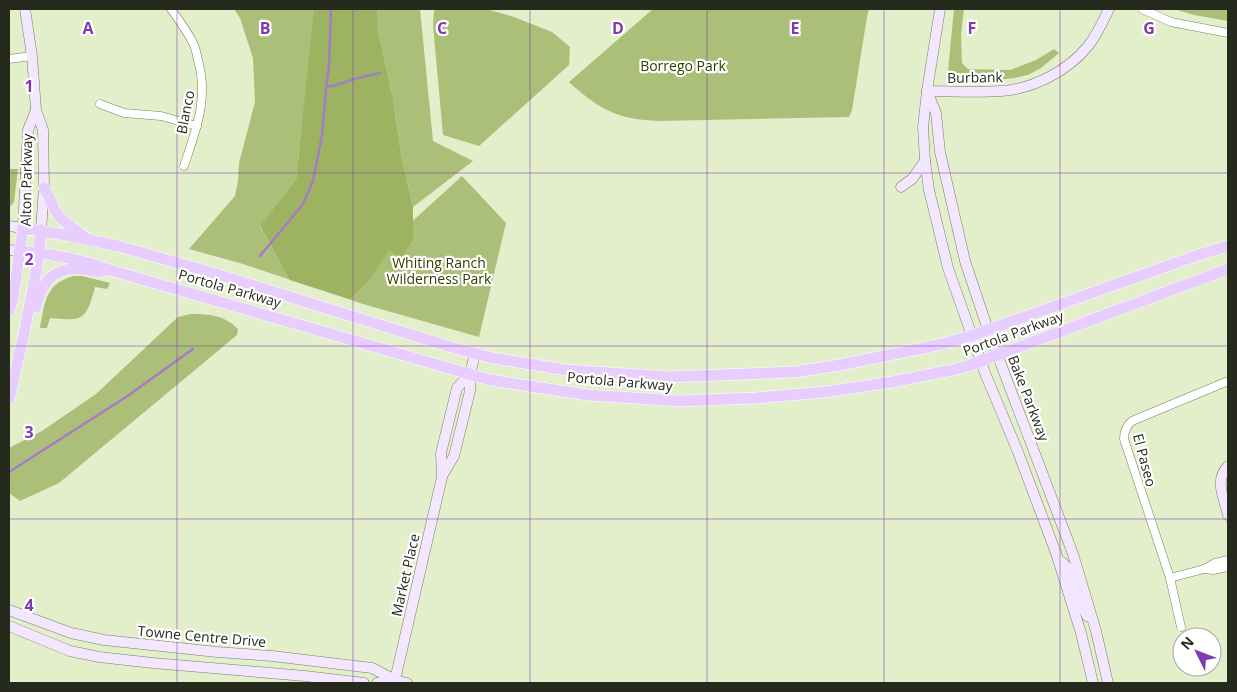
<svg xmlns="http://www.w3.org/2000/svg" width="1237" height="692" font-family="'Open Sans',sans-serif">
<style>
.green{fill:#acbf78;fill-rule:evenodd}
.forest{fill:#9eb362}
.lines{fill:none;stroke-linecap:round;stroke-linejoin:round}
.stream{stroke:#a37ec4;stroke-width:2.5}
.street-casing{stroke:#778060;stroke-width:9}
.secondary-casing{stroke:#778060;stroke-width:11}
.primary-casing{stroke:#fff;stroke-width:12}
.street{stroke:#fff;stroke-width:8}
.secondary{stroke:#f3e6ff;stroke-width:10}
.primary{stroke:#e8cefe;stroke-width:11}
.grid{fill:none;stroke:#7e3aae;stroke-width:1;stroke-opacity:0.55}
.labels{text-anchor:middle;dominant-baseline:central;stroke-width:4.5;stroke-linejoin:round;paint-order:stroke}
.park-label{font-size:14px;fill:#323e00;stroke:#fff}
.street-label{font-size:14px;fill:#262a1d;stroke:#fff}
.grid-label{font-size:16px;text-anchor:middle;font-weight:bold;fill:#7e3aae;stroke:#fff;stroke-width:4.5;stroke-linejoin:round;paint-order:stroke}
</style>
<rect width="100%" height="100%" fill="#e3eeca"/>
<g class="green">
<path d="M234,9H353L395,237L462,176L506,223L479,337L363,304L243,264L189,249L235,196L238,181L239,163L255,102L253,58L240,18ZM301,133L315,199L281,263L260,227L296,180Z"/>
<polygon points="377,9 420,9 433,141 473,161 413,207 401,154 393,99 377,25"/>
<polygon points="436,9 486,9 514,17 552,32 570,47 569,65 479,146 443,135 433,25 434,11"/>
<path d="M653,9H869L867,17L852,110L849,117L659,121C650,120 640,120 631,118C605,113 588,99 569,82Z"/>
<polygon points="954,9 964,9 961,34 962,63 968,69 1010,70 1036,60 1054,49 1059,53 1041,68 1028,75 1014,78 982,82 957,82 952,78 948,71"/>
<polygon points="1174,9 1228,9 1228,21 1194,15"/>
<polygon points="9,169 18,169 14,202 9,208"/>
<path d="M74,276H82L110,283L107,289L95,287C86,321 83,321 50,318L47,328H40C45,302 45,284 74,276Z"/>
<path d="M191,314C209,314 224,315 238,329L237,335L59,483L20,501L9,493V448L42,431L96,394L178,317Z"/>
</g>
<polygon class="forest" points="314,9 377,9 377,25 393,99 401,154 413,207 413,240 401,258 389,250 371,278 350,299 290,280 260,226 296,180"/>
<g class="lines">
<g class="stream">
<polyline points="326,87 336,85 358,78 380,73"/>
<polyline points="260,256 303,204 313,181 322,135 326,87 329,67 331,9"/>
<polyline points="9,472 126,397 193,349"/>
</g>
<g class="street-casing">
<g id="street">
<path d="M171,9C179,20 188,32 194,45C196,50 197,55 198,60C209,98 196,130 184,166"/>
<polyline points="1142,9 1171,22 1228,33"/>
<polyline points="9,59 32,56"/>
<polyline points="100,104 124,113 161,116 197,126"/>
<polyline points="1204,569 1213,570 1228,567"/>
<polyline points="1170,578 1204,569 1215,563 1228,560"/>
<path d="M1181,627L1170,578L1124,439C1124,431 1126,426 1132,421L1228,381"/>
</g>
</g>
<g class="secondary-casing">
<g id="secondary">
<polyline points="25,9 32,56 36,110 43,130 44,188 41,230"/>
<polyline points="940,9 927,91 923,127 925,161 929,190 948,268 985,373 1018,452 1056,553 1081,633 1093,683"/>
<path d="M927,91C951,91 978,93 1001,91C1033,89 1068,71 1088,46C1097,35 1103,21 1109,9"/>
<polyline points="928,93 936,113 940,152 965,261 988,330 1073,554 1096,631 1108,683"/>
<polyline points="901,187 912,179 925,161"/>
<polyline points="9,226 23,228 28,130 36,110"/>
<polyline points="9,250 21,251"/>
<path d="M1228,466C1214,480 1224,498 1228,515"/>
<polyline points="442,476 454,456 470,391 470,374 475,354"/>
<polyline points="1062,562 1067,567 1080,603 1087,616"/>
<polyline points="9,610 71,633 104,640 217,652 272,656 372,668 395,680 407,683"/>
<polyline points="9,626 70,651 99,657 153,663 305,676 364,683"/>
<polyline points="395,680 442,477 441,453 457,388 470,374"/>
<polyline points="377,683 395,680"/>
</g>
</g>
<g class="primary-casing">
<g id="primary">
<path d="M44,188C51,197 51,205 57,213C64,223 75,230 85,237"/>
<path d="M21,251C50,254 82,259 110,270L490,380L588,395L680,401L756,398L825,392L892,382L952,370L968,366L1228,269"/>
<path d="M36,307C41,284 53,267 80,269C88,270 95,273 104,271"/>
<polyline points="9,311 13,299 23,228 71,236 118,246 210,272 451,347 493,358 566,370 669,377 794,372 840,365 942,344 971,336 1002,325 1198,255 1228,246"/>
<polyline points="9,399 23,338 37,267 41,230"/>
</g>
</g>
<use href="#street" class="street"/>
<use href="#secondary" class="secondary"/>
<use href="#primary" class="primary"/>
</g>
<path class="grid" d="M177,9V683M353,9V683M530,9V683M707,9V683M884,9V683M1060,9V683M9,173H1228M9,346H1228M9,519H1228"/>
<g class="labels">
<g class="park-label">
<text x="683" y="65">Borrego Park</text>
<text x="439" y="262">Whiting Ranch<tspan x="439" dy="16">Wilderness Park</tspan></text>
</g>
<g class="street-label">
<text transform="translate(975 77) rotate(-1)">Burbank</text>
<text transform="translate(185 112) rotate(-79)">Blanco</text>
<text transform="translate(26 180) rotate(-89)">Alton Parkway</text>
<text transform="translate(230 288) rotate(16)">Portola Parkway</text>
<text transform="translate(1013 333) rotate(-20)">Portola Parkway</text>
<text transform="translate(620 381) rotate(5)">Portola Parkway</text>
<text transform="translate(1029 398) rotate(69)">Bake Parkway</text>
<text transform="translate(1145 460) rotate(75)">El Paseo</text>
<text transform="translate(405 575) rotate(-77)">Market Place</text>
<text transform="translate(202 636) rotate(5)">Towne Centre Drive</text>
</g>
</g>
<g class="grid-label">
<text x="88" y="34">A</text>
<text x="265" y="34">B</text>
<text x="442" y="34">C</text>
<text x="618" y="34">D</text>
<text x="795" y="34">E</text>
<text x="972" y="34">F</text>
<text x="1149" y="34">G</text>
<text x="29" y="92">1</text>
<text x="29" y="265">2</text>
<text x="29" y="438">3</text>
<text x="29" y="611">4</text>
</g>
<rect width="1237" height="692" fill="none" stroke="#262a1d" stroke-width="20"/>
<g transform="translate(1197 652) rotate(312)"><circle r="24" fill="#ffffff" stroke="#a8aaa5"/>
<path d="M0-4L9 19L0 12L-9 19Z" fill="#7e3aae"/>
<text y="-8" font-size="14" font-weight="bold" text-anchor="middle" fill="#262a1d">N</text>
</g>
</svg>
